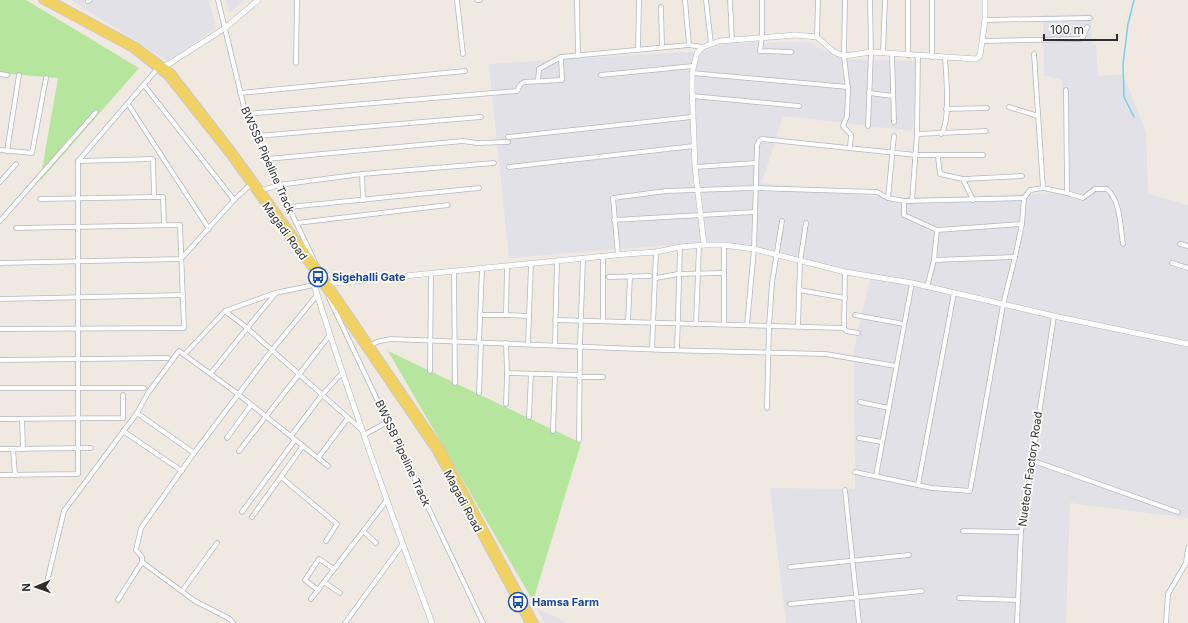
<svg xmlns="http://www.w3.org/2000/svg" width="1188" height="623" font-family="Inter,sans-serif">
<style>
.industrial{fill:#e3e1e8}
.green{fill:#b6e59e}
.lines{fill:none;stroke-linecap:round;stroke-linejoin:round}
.stream{stroke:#75cff0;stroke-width:1.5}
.minor-casing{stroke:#b4b7c1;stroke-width:5.5}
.tertiary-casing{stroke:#b4b7c1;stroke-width:6}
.primary-casing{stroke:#c9c9c9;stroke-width:8}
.minor{stroke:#fff;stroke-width:4}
.tertiary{stroke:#fff;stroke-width:5}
.primary{stroke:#f2d163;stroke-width:6}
.labels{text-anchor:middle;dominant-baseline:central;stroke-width:3.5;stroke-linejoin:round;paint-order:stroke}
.street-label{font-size:11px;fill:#2e2e2e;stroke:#fff}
.transit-label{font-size:11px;font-weight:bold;fill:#164399;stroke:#fff;text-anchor:start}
</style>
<rect width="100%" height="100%" fill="#efe9e1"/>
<g class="industrial">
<polygon points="71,0 209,0 216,28 168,61"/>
<polygon points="226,0 245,0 229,13"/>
<polygon points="1091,14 1092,44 1096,44 1098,76 1123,74 1146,132 1148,194 1188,205 1188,518 1070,503 1066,623 786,623 770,488 855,489 854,349 871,275 722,241 509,258 489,64 702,51 727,43 809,42 843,59 920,61 912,131 783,116 762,183 889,198 1067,193 1062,80 1044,76 1043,15"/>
<polygon points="533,601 540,610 569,623 544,623"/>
</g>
<g class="green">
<polygon points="0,0 26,0 139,68 40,181 58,78 0,73"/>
<polygon points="388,351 581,443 533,601"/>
</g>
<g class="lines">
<polyline class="stream" points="1134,0 1128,24 1123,64 1124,97 1134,117"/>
<g class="minor-casing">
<g id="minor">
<polyline points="218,0 244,107 278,185 314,260"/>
<polyline points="457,0 463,54"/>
<polyline points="477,0 480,0"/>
<polyline points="577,0 578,56"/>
<polyline points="685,0 689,45"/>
<polyline points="706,0 711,44"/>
<polyline points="730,0 732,40"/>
<polyline points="762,0 762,37 760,51 791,52"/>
<polyline points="845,0 844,56 848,90 847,116 843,126 851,135 850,148"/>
<polyline points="932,0 932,57"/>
<polyline points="88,1 90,0"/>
<polyline points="661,7 662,47"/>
<polyline points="985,20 1090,18"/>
<polyline points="817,37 818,0"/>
<polyline points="983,41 1080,39 1083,37 1087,27"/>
<polyline points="638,50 639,0"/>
<polyline points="883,53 885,0"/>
<polyline points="892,54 894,122"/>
<polyline points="908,55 908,0"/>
<polyline points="918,56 917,134 986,131"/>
<polyline points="296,63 297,0"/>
<polyline points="692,73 848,87"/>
<polyline points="0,74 7,75"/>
<polyline points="601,75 693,66"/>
<polyline points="538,81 539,69 561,57 689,45 703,47"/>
<polyline points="144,85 234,200"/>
<polyline points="240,93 465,71"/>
<polyline points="869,93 893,96"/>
<polyline points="692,96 799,106"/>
<polyline points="128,104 209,229"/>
<polyline points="1009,107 1038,116"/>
<polyline points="946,109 987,108"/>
<polyline points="246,114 517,91 520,85 524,82 562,80 561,57"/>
<polyline points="868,126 871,52 870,0"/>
<path d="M941,134C951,122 946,74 945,58"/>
<polyline points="257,136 481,117"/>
<polyline points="508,137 692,117"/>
<polyline points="0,150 32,153 46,78"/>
<polyline points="7,151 19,75"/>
<polyline points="938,157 940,174 963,179 973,200"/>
<polyline points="267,159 463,141 477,143 508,142"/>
<polyline points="78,161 153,159 154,197 163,197 164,225"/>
<polyline points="509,167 694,146"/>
<polyline points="695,167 756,163"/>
<polyline points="362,174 363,200"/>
<polyline points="963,179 1022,176"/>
<polyline points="0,182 16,164"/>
<polyline points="1043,188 1067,193 1066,90"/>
<polyline points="260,191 278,185 362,174 494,163"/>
<path d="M1067,193L1083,198L1095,189H1107C1121,202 1120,226 1123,244"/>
<polyline points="888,198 894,136"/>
<polyline points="40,199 154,197"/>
<polyline points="904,201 1024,198"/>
<polyline points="912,201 917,134"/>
<polyline points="289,207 479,188"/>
<polyline points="614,220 754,212"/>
<polyline points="0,221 96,112"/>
<polyline points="297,223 448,205"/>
<polyline points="1180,244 1188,246"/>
<polyline points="618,255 613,198 666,191 755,188 877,192 888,198 904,201 904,215 937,230"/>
<polyline points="934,260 1015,257"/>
<polyline points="0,263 181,259 234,200 252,183"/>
<polyline points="1172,263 1188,268"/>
<polyline points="507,266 506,315 529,316 531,264"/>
<polyline points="454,272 455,383"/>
<polyline points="845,272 844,328 846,331 858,333"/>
<polyline points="609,277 650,276"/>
<polyline points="656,278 678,274 724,273"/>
<polyline points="927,287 934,260 937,230 1022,224"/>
<polyline points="799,290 845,298"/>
<polyline points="329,298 483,623"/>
<polyline points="0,299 183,295"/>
<polyline points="225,311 247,328 362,430"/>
<polyline points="480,315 506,315"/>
<polyline points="855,315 904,324"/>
<polyline points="555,320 844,328"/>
<polyline points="603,321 603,256"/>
<polyline points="628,322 630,276"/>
<polyline points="696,324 699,246"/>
<polyline points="724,324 724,245"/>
<polyline points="747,325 754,249 757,145 759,141 762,139 916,155 983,155"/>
<polyline points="798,326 800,262 806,223"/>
<polyline points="0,329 184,328 180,225 16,228"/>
<polyline points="479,343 482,269"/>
<polyline points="506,343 507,373 579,375"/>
<polyline points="528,344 529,316"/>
<polyline points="370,345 380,341 391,339 664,350 826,354 896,366"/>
<polyline points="555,345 557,261"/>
<polyline points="652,349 656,252"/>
<polyline points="677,350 680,247"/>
<polyline points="184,355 225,311 275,293 314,285"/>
<polyline points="0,360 168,358"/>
<polyline points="430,371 431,274"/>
<polyline points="211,373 275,294"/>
<polyline points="579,377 603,377"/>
<polyline points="0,388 144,388"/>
<polyline points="479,393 481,343"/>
<polyline points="860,402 889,408"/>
<polyline points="506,404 507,373"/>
<polyline points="767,408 769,326 772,283 782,221"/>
<polyline points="137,413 194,453"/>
<polyline points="529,417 531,374"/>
<polyline points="0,419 123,418 123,395"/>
<polyline points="22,419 23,449"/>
<polyline points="123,431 182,471"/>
<polyline points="553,431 555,375"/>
<polyline points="364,435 389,421"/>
<polyline points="291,436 322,395 342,373"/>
<polyline points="227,438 251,405"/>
<polyline points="859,438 882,442"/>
<polyline points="579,440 580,346 583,258"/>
<polyline points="0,449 91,448"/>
<polyline points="13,449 15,475"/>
<polyline points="239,451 329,336"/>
<polyline points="318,458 348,418"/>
<polyline points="1031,460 1178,512"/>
<polyline points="855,472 932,488 970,491 1003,305 1015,257 1022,224 1024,198 1030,190 1043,188 1034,54"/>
<polyline points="0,475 78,474 78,161 158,68"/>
<polyline points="876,476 912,283"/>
<polyline points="281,477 337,524 326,541"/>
<polyline points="918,485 954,293"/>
<polyline points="845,490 859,623"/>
<polyline points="242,512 295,440"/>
<polyline points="252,517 303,446"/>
<polyline points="363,531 376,543"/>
<polyline points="963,531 1021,532"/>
<polyline points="142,562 195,601 230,619 233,623"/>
<polyline points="790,567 909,555"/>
<polyline points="324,582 340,593"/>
<polyline points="46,586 64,511 137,413 148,393 179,351 238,394 328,466"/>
<polyline points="318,590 305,580 319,559 334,569"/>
<polyline points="182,591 217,543"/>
<polyline points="959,598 1018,600"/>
<polyline points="311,599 387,500"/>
<polyline points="118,600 142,562 142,557 136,550 141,528 194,453 272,350 317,295"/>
<polyline points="790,604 922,591"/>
<polyline points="345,623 402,545"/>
<polyline points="1017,623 1021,532 1054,316"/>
<polyline points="1166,623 1168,594 1186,563 1188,548"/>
</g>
</g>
<g class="tertiary-casing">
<g id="tertiary">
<polyline points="161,67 169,64 225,28 258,0"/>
<polyline points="704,245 695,167 692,88 692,73 697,53 703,47 720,41 795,35 817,37 834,52 844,56 871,52 976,59 980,56 985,20 985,0"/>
<path d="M432,623C390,511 350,399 314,285L626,254L656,252L680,247L704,245H724L754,249L845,272L912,283L1054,316L1188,344"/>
</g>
</g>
<g class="primary-casing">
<g id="primary">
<polyline points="42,0 133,49 167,76 229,154 310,266 436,451 529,623"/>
<polyline points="51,0 136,46 172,73 233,152 318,269 441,449 535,623"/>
</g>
</g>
<use href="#minor" class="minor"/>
<use href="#tertiary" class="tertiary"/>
<use href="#primary" class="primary"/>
</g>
<defs>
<g id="bus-ring" transform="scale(1)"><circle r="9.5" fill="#fff" stroke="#1a4fb4" stroke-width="1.5"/><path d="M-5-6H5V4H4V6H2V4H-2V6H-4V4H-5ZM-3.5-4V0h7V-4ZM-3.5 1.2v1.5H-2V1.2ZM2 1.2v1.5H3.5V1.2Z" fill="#1a4fb4"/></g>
</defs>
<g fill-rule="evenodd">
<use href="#bus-ring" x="318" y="277"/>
<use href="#bus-ring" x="518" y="602"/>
</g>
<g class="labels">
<g class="street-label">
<text transform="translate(268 160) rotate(66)">BWSSB Pipeline Track</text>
<text transform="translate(285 231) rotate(54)">Magadi Road</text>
<text transform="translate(403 453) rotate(65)">BWSSB Pipeline Track</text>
<text transform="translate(1030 469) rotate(-82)">Nuetech Factory Road</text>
<text transform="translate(463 501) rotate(62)">Magadi Road</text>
</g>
<g class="transit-label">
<text x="332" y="277">Sigehalli Gate</text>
<text x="532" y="602">Hamsa Farm</text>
</g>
</g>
<g transform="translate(36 587) rotate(268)" stroke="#ffffff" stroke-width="3" paint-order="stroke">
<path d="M0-3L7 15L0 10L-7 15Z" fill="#2e2e2e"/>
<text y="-6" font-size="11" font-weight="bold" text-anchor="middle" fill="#2e2e2e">N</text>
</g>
<path d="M1044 34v6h73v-6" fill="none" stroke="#2e2e2e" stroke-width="2"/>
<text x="1050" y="34" font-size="12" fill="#2e2e2e" stroke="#ffffff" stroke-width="3" paint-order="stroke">100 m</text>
</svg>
